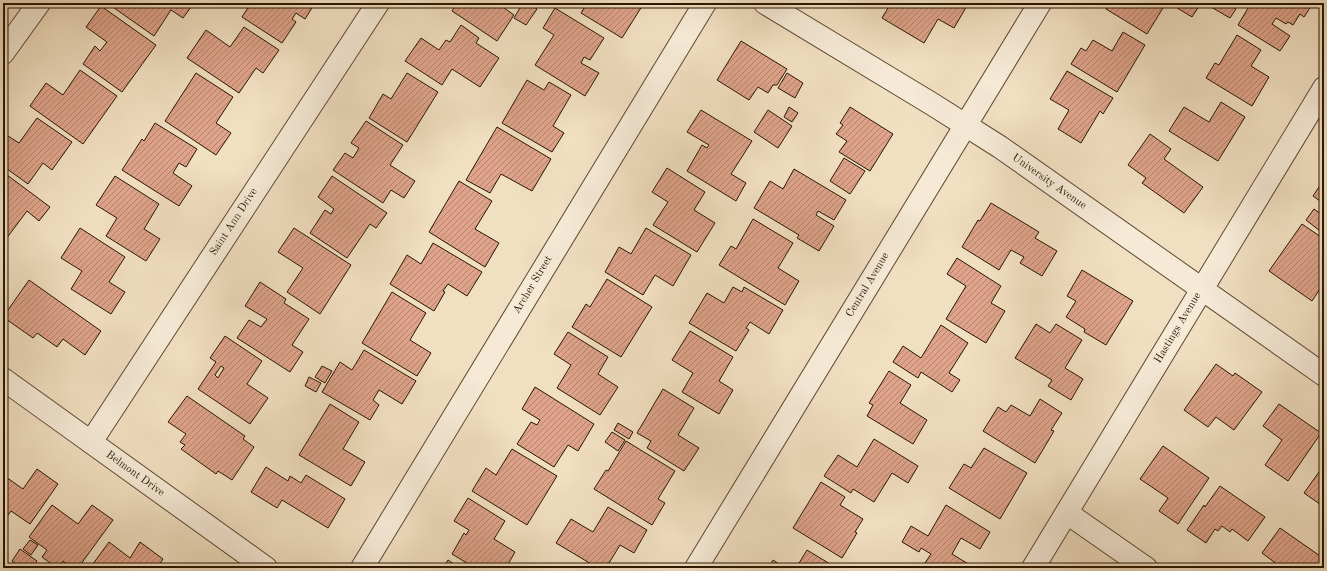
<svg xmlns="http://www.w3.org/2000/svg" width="1327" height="571" font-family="'Old Standard TT',serif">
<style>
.building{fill:url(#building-hatch);stroke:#291701;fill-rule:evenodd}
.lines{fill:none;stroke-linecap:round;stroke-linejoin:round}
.minor-casing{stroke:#5b4931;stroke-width:24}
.tertiary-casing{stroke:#5b4931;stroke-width:24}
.minor{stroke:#f6ead7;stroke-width:22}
.tertiary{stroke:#f6ead7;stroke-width:22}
.labels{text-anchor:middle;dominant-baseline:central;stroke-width:3;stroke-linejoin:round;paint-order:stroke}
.street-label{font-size:11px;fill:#291701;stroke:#f6ead7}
</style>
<defs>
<pattern id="building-hatch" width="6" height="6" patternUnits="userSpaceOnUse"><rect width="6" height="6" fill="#dea38a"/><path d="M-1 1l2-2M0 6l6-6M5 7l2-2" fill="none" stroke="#b4846e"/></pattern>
</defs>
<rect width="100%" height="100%" fill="#f1dfc1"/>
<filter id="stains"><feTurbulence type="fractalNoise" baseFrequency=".005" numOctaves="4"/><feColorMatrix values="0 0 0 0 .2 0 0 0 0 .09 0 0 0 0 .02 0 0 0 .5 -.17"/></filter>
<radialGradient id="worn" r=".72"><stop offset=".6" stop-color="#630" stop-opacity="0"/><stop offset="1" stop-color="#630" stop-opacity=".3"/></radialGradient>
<g class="building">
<polygon points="107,3 194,3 183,18 171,10 154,36"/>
<polygon points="251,3 315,3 305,19 296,13 292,19 296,22 282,43 242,17"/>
<polygon points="457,3 501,3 500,5 514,15 497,41 452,11"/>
<polygon points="523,3 528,3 537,9 526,25 514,18"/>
<polygon points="587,3 644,3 622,38 581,13"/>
<polygon points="891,3 968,3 968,4 954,28 938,19 924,43 882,18"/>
<polygon points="1110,3 1166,3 1147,34 1106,9"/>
<polygon points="1169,3 1201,3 1192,17"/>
<polygon points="1214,3 1226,3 1236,9 1230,18 1211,7"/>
<polygon points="1251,3 1313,3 1304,17 1300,14 1293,25 1288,22 1286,24 1276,18 1272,24 1290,36 1280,51 1238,25"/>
<polygon points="101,6 156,45 122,92 83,64 95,46 100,51 107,42 86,27"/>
<polygon points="555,8 604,38 590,60 584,57 581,63 599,73 585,96 535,65 554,35 543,28"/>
<polygon points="461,25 479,38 476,43 499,58 480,87 452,69 442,85 405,61 421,38 439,50 446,40 450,42"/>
<polygon points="244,27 279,50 263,73 256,68 239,93 187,58 206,30 230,47"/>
<polygon points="1123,32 1145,45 1117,92 1071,64 1081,48 1086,51 1093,40 1112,51"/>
<polygon points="1237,35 1261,50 1251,66 1269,77 1252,106 1206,78 1215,63 1219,65"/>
<polygon points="741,41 787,69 777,85 773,85 768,93 758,87 749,100 717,80"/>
<polygon points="80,70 117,96 83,144 30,106 46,83 63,95"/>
<polygon points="1067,71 1113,98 1103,114 1100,111 1081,143 1058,129 1069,110 1050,99"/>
<polygon points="196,73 233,97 216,123 231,133 216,155 165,121"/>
<polygon points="407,73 438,92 407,142 369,118 383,94 391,99"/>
<polygon points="787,73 803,83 795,98 778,88"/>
<polygon points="527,80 544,90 549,82 571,95 553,126 564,133 552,152 502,123"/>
<polygon points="1221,102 1245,117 1218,161 1169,131 1184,107 1209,122"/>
<polygon points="789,107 798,113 792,122 784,117"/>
<polygon points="850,107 893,134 870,171 839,152 847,141 836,134 843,125 840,123"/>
<polygon points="701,110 752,141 731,174 746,183 736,201 687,171 702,145 707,148 709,145 687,132"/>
<polygon points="768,110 792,126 778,148 754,132"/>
<polygon points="37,118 72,142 52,170 43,163 28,184 3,166 3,143 8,136 19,143"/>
<polygon points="366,121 403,145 390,165 415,181 404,198 391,190 383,203 333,170 345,153 353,158 359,148 351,143"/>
<polygon points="155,123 197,149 186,167 179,163 173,173 192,186 179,206 122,170 142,139 144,141"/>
<polygon points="497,127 551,159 532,191 501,174 490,193 466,180"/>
<polygon points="1150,134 1171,149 1164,159 1203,187 1184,213 1142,183 1146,178 1128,165"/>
<polygon points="844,158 865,171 850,194 830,181"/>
<polygon points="667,168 705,192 694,210 715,223 697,252 653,225 668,202 652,192"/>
<polygon points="794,169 846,200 834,220 818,211 816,215 834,226 819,251 797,238 799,235 754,208 770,181 783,189"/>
<polygon points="3,172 50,207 39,221 27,211 3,243"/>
<polygon points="115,176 159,204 144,229 160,239 146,261 106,236 117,218 96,205"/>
<polygon points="332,176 387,213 376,228 370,224 347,258 310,233 325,210 331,214 334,209 318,197"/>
<polygon points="1324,180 1324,190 1319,187"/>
<polygon points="459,181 492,201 475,229 499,243 485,267 429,232"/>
<polygon points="1319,187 1324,190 1324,204 1313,196"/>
<polygon points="991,203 1039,232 1035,238 1057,251 1042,276 1020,263 1024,257 1011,250 999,270 962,247 978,220 980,221"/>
<polygon points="1314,209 1324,216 1324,234 1306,220"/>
<polygon points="753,219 793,243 778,268 799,281 785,305 719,265 731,246 736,249"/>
<polygon points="1302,224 1324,239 1324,283 1312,301 1269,271"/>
<polygon points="80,228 125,257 109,282 125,292 111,314 71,289 82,271 61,258"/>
<polygon points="294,228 351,265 320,314 287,292 303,268 278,252"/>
<polygon points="646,228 691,255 673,286 655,275 643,295 605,272 619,247 631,254"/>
<polygon points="433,243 482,272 467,296 448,284 443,291 445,292 434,311 390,284 407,255 421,264"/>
<polygon points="957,258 1001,286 991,303 1005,311 986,343 946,319 966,286 947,274"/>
<polygon points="1082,270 1133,301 1106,345 1084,332 1085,329 1066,317 1076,301 1067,296"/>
<polygon points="607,279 652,307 621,357 572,327 586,304 590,307"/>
<polygon points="29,280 101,331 85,355 63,339 57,347 37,333 33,338 3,317"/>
<polygon points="260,282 286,299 284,303 309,319 292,345 303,352 290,372 237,338 249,320 261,327 267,319 245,306"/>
<polygon points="733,287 742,292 744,287 783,310 769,334 750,322 746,328 749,330 736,351 689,323 707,293 724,303"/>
<polygon points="392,292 426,313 410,340 431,353 417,376 362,343"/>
<polygon points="1036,324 1050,333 1056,324 1082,340 1065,368 1083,379 1071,400 1048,386 1052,380 1015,358"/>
<polygon points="941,325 968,343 949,373 960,380 952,392 921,372 918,378 893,362 903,346 921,358"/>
<polygon points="690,331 733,357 719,381 733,390 719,414 682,392 693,373 672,360"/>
<polygon points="568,332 608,357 598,374 618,387 600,415 557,388 571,365 554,354"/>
<path d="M225,336L262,361L247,384L268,398L250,424L198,389L216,362L210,358ZM221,366L224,368L218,378L215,375Z"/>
<polygon points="364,350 416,381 402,404 379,390 373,400 379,405 370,420 322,392 340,362 352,370"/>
<polygon points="1216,364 1233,376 1235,373 1262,392 1234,430 1216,417 1208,427 1184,410"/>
<polygon points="322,366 332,371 325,383 315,377"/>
<polygon points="889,371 911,385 900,403 927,420 913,444 867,416 873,405 869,403"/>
<polygon points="309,377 321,383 316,392 305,386"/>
<polygon points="535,387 594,424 578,451 568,445 554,467 517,444 531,422 537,425 540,420 522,409"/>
<polygon points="663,389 694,408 678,435 699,448 684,471 647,448 651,441 637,433"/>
<polygon points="187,396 245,436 243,439 254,447 232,480 218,471 216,474 181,449 185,445 180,442 186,434 168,422"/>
<polygon points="1040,399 1062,413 1051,430 1054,431 1035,463 983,431 998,407 1006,412 1011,405 1030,416"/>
<polygon points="330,404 359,422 343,449 365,462 351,486 299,455"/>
<polygon points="1279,404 1321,433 1288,481 1265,465 1282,440 1263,426"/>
<polygon points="618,423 633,432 629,439 614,430"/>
<polygon points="612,432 625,440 618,451 605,442"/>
<polygon points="874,439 918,466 908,483 892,473 874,502 853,489 851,493 824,476 838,455 857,467"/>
<polygon points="626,441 675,471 658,499 665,503 652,525 594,489 606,470 608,471"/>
<polygon points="1163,446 1209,478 1178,524 1159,511 1168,498 1140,479"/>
<polygon points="984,448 1027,473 1000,519 949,488 964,464 971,468"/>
<polygon points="512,449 557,476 527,525 472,491 486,468 496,475"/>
<polygon points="1324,465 1324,507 1304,493"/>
<polygon points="266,467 288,481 290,476 301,483 306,475 345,499 328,528 282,500 277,508 251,492"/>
<polygon points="37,469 58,484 30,524 11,511 3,522 3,475 23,489"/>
<polygon points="821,482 845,497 840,505 863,519 855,532 857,533 842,558 793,528"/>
<polygon points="1220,486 1265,517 1248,541 1232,529 1230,532 1222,526 1218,531 1215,529 1206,543 1187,530 1204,505 1205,507"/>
<polygon points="468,498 505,521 494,539 515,552 506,568 475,568 452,554 464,533 466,535 469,530 454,521"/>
<polygon points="52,505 78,524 92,505 113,520 78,568 72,568 63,561 59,568 57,568 42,557 47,550 29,537"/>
<polygon points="946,505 990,532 980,549 961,538 952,554 970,565 969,568 942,568 939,566 938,568 933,568 925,563 931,554 921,548 919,552 902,542 911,526 928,536"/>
<polygon points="608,507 647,530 634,553 620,545 606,568 598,568 556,543 571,519 593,532"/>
<polygon points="1280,528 1323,558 1316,568 1282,568 1262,553"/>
<polygon points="30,540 38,545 31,555 23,549"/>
<polygon points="109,542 130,558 140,542 163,559 157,568 90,568"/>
<polygon points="20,549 37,561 32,568 21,568 12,561"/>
<polygon points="807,550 835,567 834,568 796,568"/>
<polygon points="448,560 460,568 443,568"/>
<polygon points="773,560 779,564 777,568 769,568"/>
</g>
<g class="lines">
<g class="minor-casing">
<g id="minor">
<polyline points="765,3 932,104 1000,147 1324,375"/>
<polyline points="3,53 39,3"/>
<polyline points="3,379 266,568"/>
<polyline points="91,442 378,3"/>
<polyline points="1067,513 1146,568"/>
<polyline points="362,568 705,3"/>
<polyline points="1033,568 1324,88"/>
</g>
</g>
<g class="tertiary-casing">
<polyline id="tertiary" points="696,568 1040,3"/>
</g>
<use href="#minor" class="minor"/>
<use href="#tertiary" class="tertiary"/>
</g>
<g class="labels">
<g class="street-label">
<text transform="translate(1049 182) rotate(35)">University Avenue</text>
<text transform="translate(234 222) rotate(-57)">Saint Ann Drive</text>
<text transform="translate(533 285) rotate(-59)">Archer Street</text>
<text transform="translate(868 285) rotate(-59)">Central Avenue</text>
<text transform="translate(1178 328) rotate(-59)">Hastings Avenue</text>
<text transform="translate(135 474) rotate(36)">Belmont Drive</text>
</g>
</g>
<rect width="1327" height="571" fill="none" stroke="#f1dfc1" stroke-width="16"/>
<rect x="4" y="4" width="1319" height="563" fill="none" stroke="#291701" stroke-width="2"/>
<rect x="8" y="8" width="1311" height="555" fill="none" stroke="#291701"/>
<rect width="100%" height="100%" filter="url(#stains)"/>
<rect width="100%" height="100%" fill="url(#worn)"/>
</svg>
